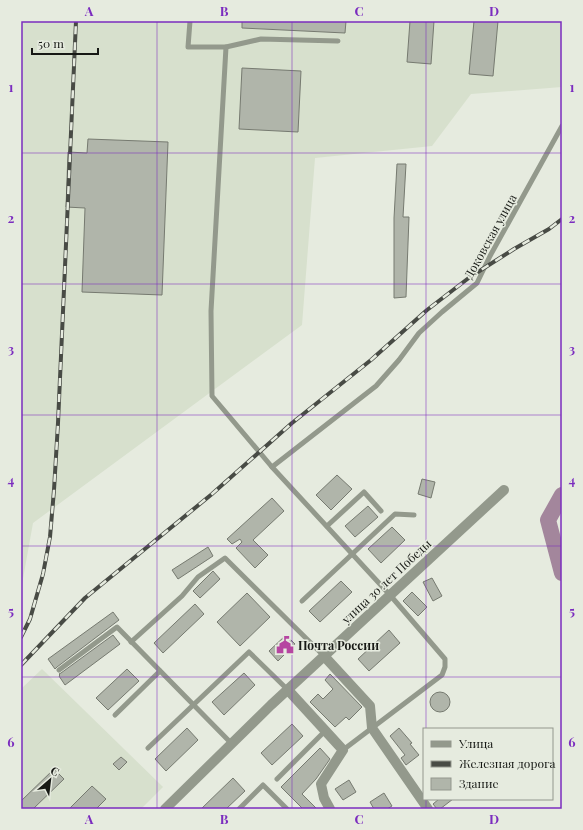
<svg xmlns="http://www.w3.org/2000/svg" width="583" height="830" font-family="'Playfair Display',serif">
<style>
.built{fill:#d7e0cd}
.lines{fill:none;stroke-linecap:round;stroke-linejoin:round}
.river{stroke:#a3869c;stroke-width:16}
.building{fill:#b0b5aa;stroke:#767a70}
.lane{stroke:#93998c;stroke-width:5}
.street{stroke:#93998c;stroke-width:10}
.rail-casing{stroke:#484b45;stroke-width:4}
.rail{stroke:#e6ebdf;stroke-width:2.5;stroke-dasharray:8;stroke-linecap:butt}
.grid{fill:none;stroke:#7b2cbf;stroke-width:1;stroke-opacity:0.55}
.labels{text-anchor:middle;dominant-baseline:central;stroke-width:3;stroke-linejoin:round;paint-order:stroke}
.street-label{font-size:12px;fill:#171915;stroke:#e6ebdf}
.poi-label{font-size:12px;font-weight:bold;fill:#171915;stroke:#e6ebdf;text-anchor:start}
.neatline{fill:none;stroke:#7b2cbf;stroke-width:1.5}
.grid-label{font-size:13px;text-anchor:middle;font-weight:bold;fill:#7b2cbf}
</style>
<rect width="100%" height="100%" fill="#e6ebdf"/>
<g class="built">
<polygon points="21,21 562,21 562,87 471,94 432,146 315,158 302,325 33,523 21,590"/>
<polygon points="42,669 163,787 141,809 21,809 21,689"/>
</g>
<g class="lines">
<polyline class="river" points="562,495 548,520 562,573"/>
</g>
<g class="building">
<polygon points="242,21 346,21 345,33 242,28"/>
<polygon points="410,21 434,21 431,64 407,62"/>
<polygon points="474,21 498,21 493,76 469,74"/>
<polygon points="242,68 301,71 298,132 239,129"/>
<polygon points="88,139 168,142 162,295 82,292 85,208 66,207 68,152 87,153"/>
<polygon points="397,164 406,164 403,217 409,217 406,297 394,298 394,218"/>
<polygon points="337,475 352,489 331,510 316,495"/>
<polygon points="422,479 435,482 431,498 418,494"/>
<polygon points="272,498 284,511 253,540 268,555 255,568 236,548 242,542 240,539 232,544 227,539"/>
<polygon points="368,506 378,517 355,537 345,526"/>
<polygon points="392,527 405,540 381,563 368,549"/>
<polygon points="208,547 213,556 178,579 172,570"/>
<polygon points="213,571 220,579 200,598 193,591"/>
<polygon points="432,578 442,596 433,601 423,582"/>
<polygon points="341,581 352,592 320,622 309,611"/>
<polygon points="412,592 427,607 418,616 403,601"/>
<polygon points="247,593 270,617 240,646 217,622"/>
<polygon points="195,604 204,614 163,653 154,643"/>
<polygon points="113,612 119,620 57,667 55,669 48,659"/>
<polygon points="389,630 400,643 369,671 358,659"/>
<polygon points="113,635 120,644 65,685 59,676 60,675 59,674 61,673"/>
<polygon points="286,635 295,644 278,661 269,651"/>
<polygon points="127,669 139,681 108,710 96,698"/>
<polygon points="244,673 255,685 224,715 212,702"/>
<polygon points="330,674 362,707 349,720 346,717 335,727 310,702 318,694 323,699 333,689 325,680"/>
<circle cx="440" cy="702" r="10"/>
<polygon points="292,724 303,736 272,765 261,753"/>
<polygon points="187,728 198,740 166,771 155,759"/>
<polygon points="399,728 412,743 410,744 419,755 406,765 401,758 405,755 390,736"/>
<polygon points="320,748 330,759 316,779 302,794 317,809 303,809 281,787"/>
<polygon points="121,757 127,762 119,770 113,764"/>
<polygon points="54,769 64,779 33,809 21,809 21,801"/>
<polygon points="233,778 245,791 226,809 201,809"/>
<polygon points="349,780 356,792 343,800 335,789"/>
<polygon points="92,786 106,799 96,809 69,809"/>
<polygon points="384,793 392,806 387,809 374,809 370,802"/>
<polygon points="439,799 453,799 440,809 437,809 433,804"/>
</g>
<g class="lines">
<g class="lane">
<polyline points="190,21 188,47 226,47 261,39 338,41"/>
<polyline points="226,47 211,311 212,396 272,467 390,595 445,659 445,667 442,675 343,750"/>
<polyline points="272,467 376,386 399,360 419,333 442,312 477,283 490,256 562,126"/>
<polyline points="327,526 364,492 381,511"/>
<polyline points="302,601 395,514 414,515"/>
<polyline points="131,642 182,596 198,577 225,558 324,656"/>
<polyline points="59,670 117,627 232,744"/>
<polyline points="115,715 160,671"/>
<polyline points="148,748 249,652 288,690"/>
<polyline points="277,779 325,731"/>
<polyline points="239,809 263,785 287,809"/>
</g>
<g class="street">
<polyline points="324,656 370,706 372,728 428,809"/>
<polyline points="288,690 343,750 321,784 324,798 330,809"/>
<polyline points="165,809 271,705 504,490"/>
</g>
<g class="rail-casing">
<g id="rail">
<polyline points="21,637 30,619 43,574 50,537 54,490 58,423 76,21"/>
<polyline points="21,665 85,598 212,494 292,423 371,360 427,310 470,277 514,249 549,229 562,219"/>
</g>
</g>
<use href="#rail" class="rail"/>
</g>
<path class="grid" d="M157,21V809M292,21V809M426,21V729M21,153H562M21,284H562M21,415H562M21,546H562M21,677H562M426,799V809"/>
<defs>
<g id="civic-bare" transform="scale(1.38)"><path d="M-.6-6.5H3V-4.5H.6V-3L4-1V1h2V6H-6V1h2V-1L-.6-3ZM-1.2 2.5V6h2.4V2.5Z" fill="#b645a1" stroke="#e6ebdf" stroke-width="2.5" paint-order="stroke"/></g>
</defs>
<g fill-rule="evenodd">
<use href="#civic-bare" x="285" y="645"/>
</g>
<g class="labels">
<g class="street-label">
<text transform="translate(490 236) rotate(-61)">Доковская улица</text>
<text transform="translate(386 581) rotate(-43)">улица 30 лет Победы</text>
</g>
<g class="poi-label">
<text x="298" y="645">Почта России</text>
</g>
</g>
<rect width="583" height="830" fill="none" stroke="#e6ebdf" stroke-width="44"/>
<rect x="423" y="728" width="130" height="72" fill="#e6ebdf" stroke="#93978e"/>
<rect x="431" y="741" width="20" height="6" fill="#93998c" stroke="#93978e"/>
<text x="459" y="748" font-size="12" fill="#171915">Улица</text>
<rect x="431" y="761" width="20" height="6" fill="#484b45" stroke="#93978e"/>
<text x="459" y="768" font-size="12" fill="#171915">Железная дорога</text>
<rect x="431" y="778" width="20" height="12" fill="#b0b5aa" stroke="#93978e"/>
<text x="459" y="788" font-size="12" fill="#171915">Здание</text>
<g transform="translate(50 780) rotate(28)" stroke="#e6ebdf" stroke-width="3" paint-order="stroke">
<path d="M0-3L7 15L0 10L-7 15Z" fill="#171915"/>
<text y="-6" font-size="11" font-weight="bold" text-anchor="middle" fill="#171915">С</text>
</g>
<path d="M32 48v6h66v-6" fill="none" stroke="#171915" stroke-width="2"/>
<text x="38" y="48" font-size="12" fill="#171915" stroke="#e6ebdf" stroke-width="3" paint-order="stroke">50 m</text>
<rect x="22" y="22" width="539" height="786" class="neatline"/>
<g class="grid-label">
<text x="89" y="16">A</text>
<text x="224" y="16">B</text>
<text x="359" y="16">C</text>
<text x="494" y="16">D</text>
<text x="11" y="92">1</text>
<text x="572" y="92">1</text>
<text x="11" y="223">2</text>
<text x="572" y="223">2</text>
<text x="11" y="354">3</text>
<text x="572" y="354">3</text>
<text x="11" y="485">4</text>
<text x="572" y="485">4</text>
<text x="11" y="616">5</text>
<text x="572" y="616">5</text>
<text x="11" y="747">6</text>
<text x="572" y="747">6</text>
<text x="89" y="824">A</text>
<text x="224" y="824">B</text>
<text x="359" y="824">C</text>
<text x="494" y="824">D</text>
</g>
</svg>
